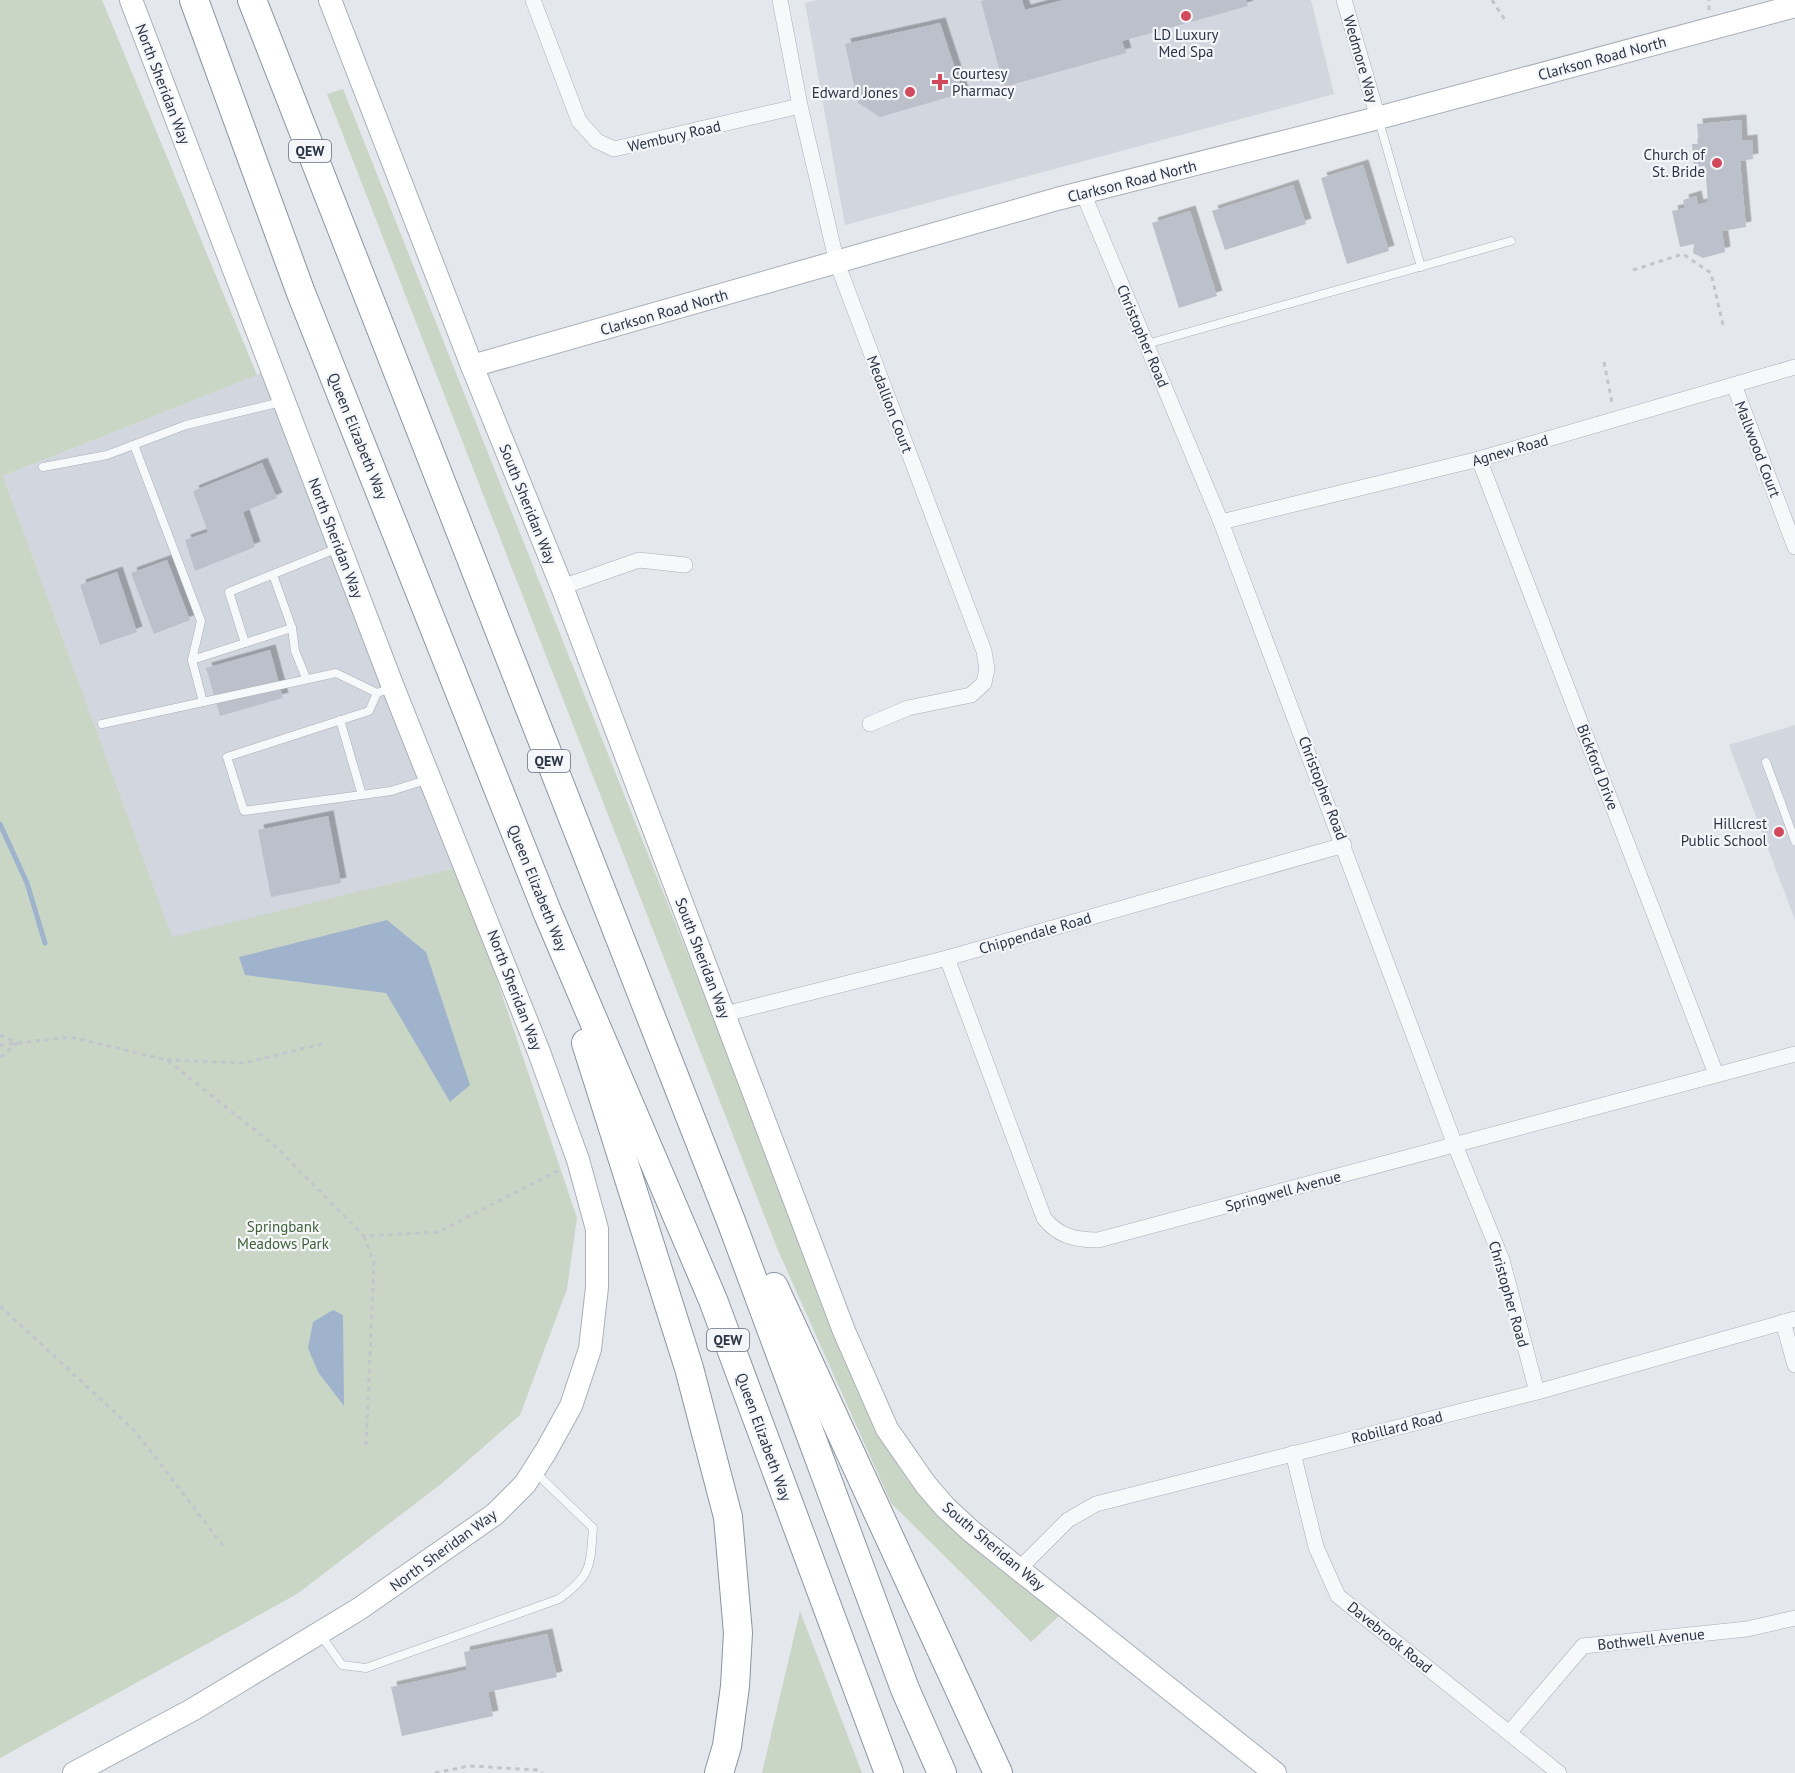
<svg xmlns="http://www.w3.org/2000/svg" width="1795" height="1773" font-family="'PT Sans',sans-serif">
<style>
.built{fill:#d2d6de}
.green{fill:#c9d6c5}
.water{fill:#9fb4cc}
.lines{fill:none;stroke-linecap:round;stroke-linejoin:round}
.stream{stroke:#9fb4cc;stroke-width:5}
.building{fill:#bbc0ca;filter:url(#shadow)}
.lane-casing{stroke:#a9aeb7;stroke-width:9}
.street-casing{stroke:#a9aeb7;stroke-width:16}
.secondary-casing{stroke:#a9aeb7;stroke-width:24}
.highway-casing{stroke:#8b94a3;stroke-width:30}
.path{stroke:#c2c5cb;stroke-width:3;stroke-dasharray:4.5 4.5;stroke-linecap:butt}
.lane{stroke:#f7f8fa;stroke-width:8}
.street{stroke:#f7f8fa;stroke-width:15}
.secondary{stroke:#fff;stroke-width:22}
.highway{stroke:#fff;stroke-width:28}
.poi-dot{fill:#d1495b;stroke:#f4f6f9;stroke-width:2}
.labels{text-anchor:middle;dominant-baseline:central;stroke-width:4.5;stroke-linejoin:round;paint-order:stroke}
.shield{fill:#f4f6f9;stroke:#676e7b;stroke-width:1.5}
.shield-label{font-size:14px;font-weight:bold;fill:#2b3445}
.poi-label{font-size:15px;fill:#2b3445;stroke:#f4f6f9;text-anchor:end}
.street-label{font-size:15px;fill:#2b3445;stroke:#f4f6f9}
.park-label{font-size:15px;fill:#3f6138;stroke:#f4f6f9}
</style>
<defs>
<filter id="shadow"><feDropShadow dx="5.5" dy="-5.5" stdDeviation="0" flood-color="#0004"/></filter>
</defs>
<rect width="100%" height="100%" fill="#e4e7ec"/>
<g class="built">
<polygon points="817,0 1311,0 1334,94 845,225 805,3"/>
<polygon points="270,364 459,867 172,938 3,476 257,375"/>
<polygon points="1795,725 1795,920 1729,745"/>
</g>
<g class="green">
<polygon points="0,0 102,0 257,375 3,476 172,937 459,867 577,1218 567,1289 520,1415 441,1484 297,1594 0,1758"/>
<path d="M343,89L804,1246C836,1338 865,1437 933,1510C970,1550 1017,1582 1060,1615L1031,1642L891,1503L777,1248L327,94Z"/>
<polygon points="800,1611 862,1773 762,1773"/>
</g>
<g class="water">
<polygon points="387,920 426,952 470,1085 450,1102 386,993 245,975 239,957"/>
<polygon points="333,1310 343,1315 344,1406 318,1372 308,1348 313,1322"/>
</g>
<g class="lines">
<polyline class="stream" points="0,824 27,883 45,943"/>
</g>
<g class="building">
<polygon points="986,0 1022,0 1025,10 1063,0 1246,0 1248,6 1122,41 1126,53 1004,87 981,1"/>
<polygon points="940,23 963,93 880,117 858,103 845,44"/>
<polygon points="1741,120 1742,141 1752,140 1753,159 1740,161 1746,227 1722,231 1725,252 1703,258 1693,253 1694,244 1680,247 1672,211 1685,208 1683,200 1696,196 1698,205 1708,202 1705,166 1694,167 1692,144 1699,144 1697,124"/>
<polygon points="1363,165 1389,251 1347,264 1321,178"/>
<polygon points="1293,185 1306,224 1225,250 1212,211"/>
<polygon points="1190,211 1217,296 1179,308 1152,223"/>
<polygon points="262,463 277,498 243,512 255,547 195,571 185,540 208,532 193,491"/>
<polygon points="167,560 190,620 154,634 131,573"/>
<polygon points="117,572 137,632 100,645 80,585"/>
<polygon points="270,650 283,698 220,716 206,668"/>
<polygon points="328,816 341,883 271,897 258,830"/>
<polygon points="547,1634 557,1677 488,1692 493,1716 402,1736 391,1687 467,1670 464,1652"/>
</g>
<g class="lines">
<g class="lane-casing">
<g id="lane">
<polyline points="1379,121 1421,267"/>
<polyline points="1147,344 1511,241"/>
<polyline points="134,445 201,621 192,660"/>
<polyline points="43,467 107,455 186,425 281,402"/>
<polyline points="338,548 229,592 245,643 192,660 203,702 336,673 377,693"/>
<polyline points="273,575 292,628 295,651 306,678"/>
<polyline points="245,643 292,628"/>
<polyline points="392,688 377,693 369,711 227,757 244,811 391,791 429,779"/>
<polyline points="340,720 362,795"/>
<polyline points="102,724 203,702"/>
<polyline points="1766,762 1795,841"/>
<path d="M320,1634L342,1665L366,1668L559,1599C592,1575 590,1567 593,1528L535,1472"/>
</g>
</g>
<g class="street-casing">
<g id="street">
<polyline points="533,0 579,121 597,141 614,149 800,106"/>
<polyline points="780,0 800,106 837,263 984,651 987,669 984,683 971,695 908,708 870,724"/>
<polyline points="1344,0 1378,118"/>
<polyline points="1083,193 1221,522 1455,1145 1502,1260 1537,1392"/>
<polyline points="1734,385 1795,547"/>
<polyline points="1479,459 1716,1074"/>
<polyline points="1221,522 1479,459 1795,367"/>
<polyline points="562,587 639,560 685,565"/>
<path d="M947,958L1044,1218C1058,1236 1075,1240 1098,1240L1795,1054"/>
<polyline points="725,1014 947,958 1344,845"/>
<polyline points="1783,1322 1795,1365"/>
<polyline points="1293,1453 1316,1547 1338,1596 1559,1773"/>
<polyline points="1019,1569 1068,1520 1096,1504 1537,1392 1795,1319"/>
<polyline points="1509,1733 1583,1646 1747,1629 1795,1618"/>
</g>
</g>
<g class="secondary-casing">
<g id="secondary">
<polyline points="330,0 472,366 562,587 844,1331 887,1429 926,1485 945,1507 972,1532 1275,1773"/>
<polyline points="472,366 1057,199 1378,118 1795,6"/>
<polyline points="74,1773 192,1710 359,1609 495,1514 525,1484 546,1451 571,1406 590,1349 597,1287 597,1229 578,1160 539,1052 393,687 131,0"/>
</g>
</g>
<g class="highway-casing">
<g id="highway">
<polyline points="194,0 301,293 548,914 713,1300 889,1773"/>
<polyline points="252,0 731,1221 905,1689 942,1773"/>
<polyline points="586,1043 689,1368 728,1517 738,1633 735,1686 727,1746 719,1773"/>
<polyline points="774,1287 998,1773"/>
</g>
</g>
<g class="path">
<polyline points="1492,0 1505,20"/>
<polyline points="1709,10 1709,0"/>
<polyline points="1633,270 1683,254 1711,273 1724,329"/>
<polyline points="1604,362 1612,403"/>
<polyline points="0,1035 17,1043 0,1058"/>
<polyline points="0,1045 71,1037 167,1060 276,1147 364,1236 438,1232 561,1169"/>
<polyline points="167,1060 244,1063 322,1044"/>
<polyline points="364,1236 374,1262 366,1445"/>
<polyline points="0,1306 135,1431 225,1548"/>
<polyline points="435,1773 469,1766 538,1770 542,1773"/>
</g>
<use href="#lane" class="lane"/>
<use href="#street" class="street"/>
<use href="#secondary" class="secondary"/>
<use href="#highway" class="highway"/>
</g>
<g class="poi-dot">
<circle cx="1186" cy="16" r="6"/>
<path d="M937 73h6v6h6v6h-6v6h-6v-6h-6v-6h6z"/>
<circle cx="910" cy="92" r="6"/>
<circle cx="1717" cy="163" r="6"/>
<circle cx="1779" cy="832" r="6"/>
</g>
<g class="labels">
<g class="shield">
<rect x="289" y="140" width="42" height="22" rx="4.5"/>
<rect x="528" y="750" width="42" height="22" rx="4.5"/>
<rect x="707" y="1329" width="42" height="22" rx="4.5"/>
</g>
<g class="shield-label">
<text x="310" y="151">QEW</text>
<text x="549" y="761">QEW</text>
<text x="728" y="1340">QEW</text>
</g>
<g class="poi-label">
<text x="1186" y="34" text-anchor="middle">LD Luxury<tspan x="1186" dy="17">Med Spa</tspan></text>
<text x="952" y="73" text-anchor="start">Courtesy<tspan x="952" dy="17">Pharmacy</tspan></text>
<text x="898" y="92">Edward Jones</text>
<text x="1705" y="154">Church of<tspan x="1705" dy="17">St. Bride</tspan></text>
<text x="1767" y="823">Hillcrest<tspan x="1767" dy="17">Public School</tspan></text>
</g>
<g class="street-label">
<text transform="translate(1602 58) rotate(-15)">Clarkson Road North</text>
<text transform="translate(1361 59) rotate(74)">Wedmore Way</text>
<text transform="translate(163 84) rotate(69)">North Sheridan Way</text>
<text transform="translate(674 136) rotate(-13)">Wembury Road</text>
<text transform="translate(1132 181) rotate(-14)">Clarkson Road North</text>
<text transform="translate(664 312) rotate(-16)">Clarkson Road North</text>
<text transform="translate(1143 336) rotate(67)">Christopher Road</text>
<text transform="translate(890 404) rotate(69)">Medallion Court</text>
<text transform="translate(358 436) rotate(68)">Queen Elizabeth Way</text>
<text transform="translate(1758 449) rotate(69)">Mallwood Court</text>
<text transform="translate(1510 450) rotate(-16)">Agnew Road</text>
<text transform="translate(528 504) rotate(68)">South Sheridan Way</text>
<text transform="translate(336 538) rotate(69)">North Sheridan Way</text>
<text transform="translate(1598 767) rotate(69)">Bickford Drive</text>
<text transform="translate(1323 788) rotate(69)">Christopher Road</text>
<text transform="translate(538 888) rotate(68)">Queen Elizabeth Way</text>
<text transform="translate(1035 933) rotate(-16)">Chippendale Road</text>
<text transform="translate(703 958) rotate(69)">South Sheridan Way</text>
<text transform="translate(515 990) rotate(69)">North Sheridan Way</text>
<text transform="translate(1283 1191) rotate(-15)">Springwell Avenue</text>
<text transform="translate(1509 1294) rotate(74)">Christopher Road</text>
<text transform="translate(1397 1427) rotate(-14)">Robillard Road</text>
<text transform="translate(764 1437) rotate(70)">Queen Elizabeth Way</text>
<text transform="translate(994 1546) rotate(40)">South Sheridan Way</text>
<text transform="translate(443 1550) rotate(-36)">North Sheridan Way</text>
<text transform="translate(1390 1637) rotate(39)">Davebrook Road</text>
<text transform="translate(1651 1639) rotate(-6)">Bothwell Avenue</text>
</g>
<g class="park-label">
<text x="283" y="1226">Springbank<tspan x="283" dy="17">Meadows Park</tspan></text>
</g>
</g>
</svg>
